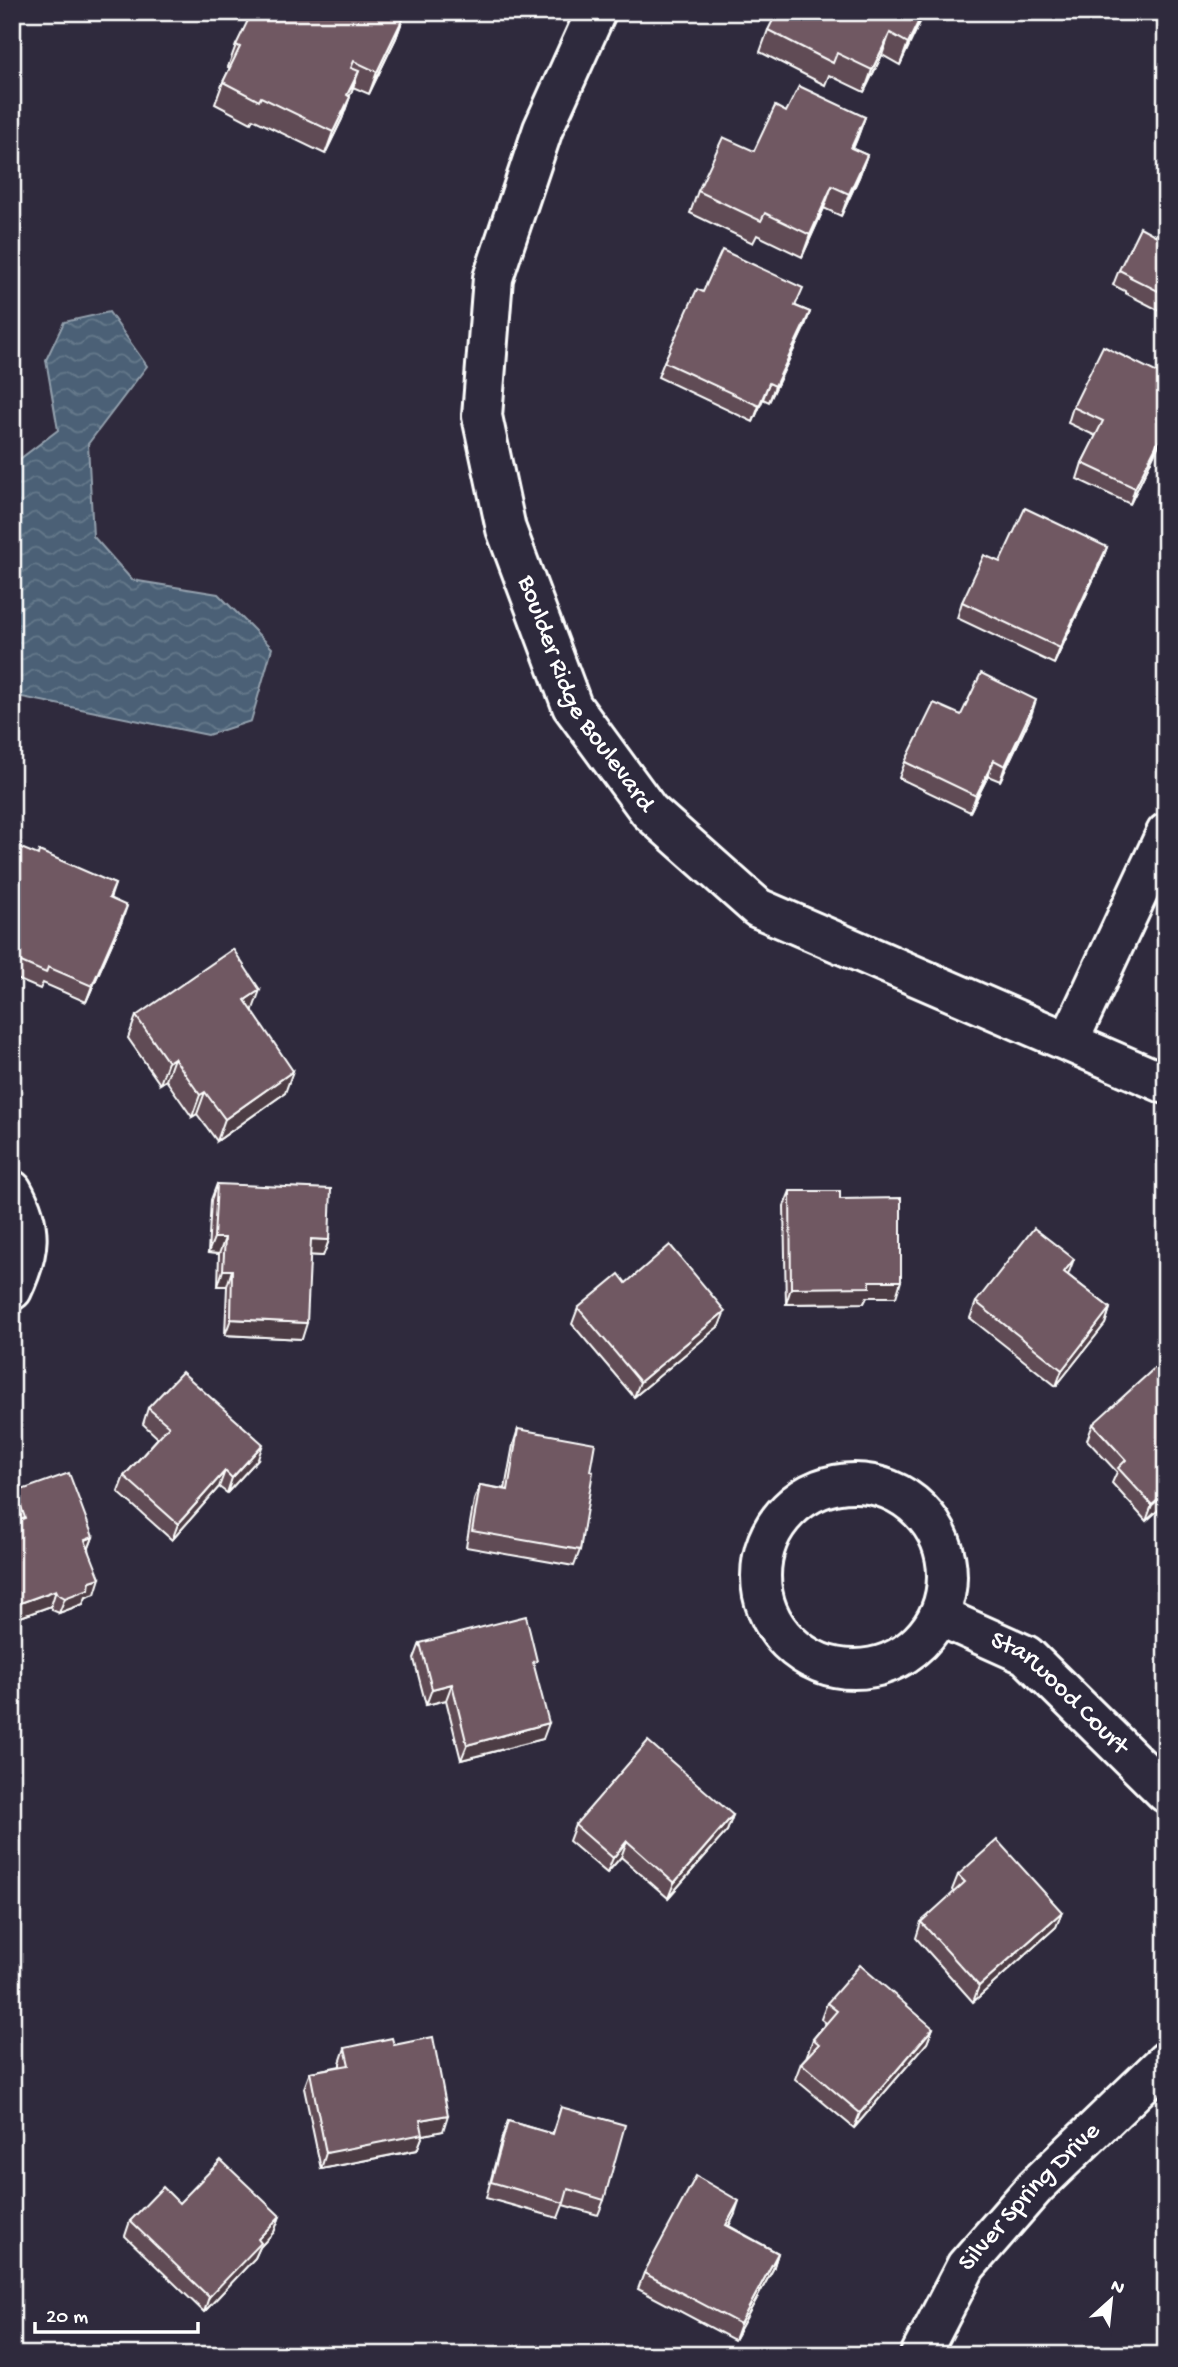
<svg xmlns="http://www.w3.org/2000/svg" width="1178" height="2367" font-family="'Gochi Hand',sans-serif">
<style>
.water{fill:url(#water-waves);stroke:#93a0ad;stroke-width:2}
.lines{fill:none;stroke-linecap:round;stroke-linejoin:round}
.street-casing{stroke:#fff;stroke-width:44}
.street{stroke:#2f2a3d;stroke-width:38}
.wall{fill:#604c54;stroke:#fff;stroke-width:2}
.shaded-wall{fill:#4e3e45;stroke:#fff;stroke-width:2}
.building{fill:#705862;stroke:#fff;stroke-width:2}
.labels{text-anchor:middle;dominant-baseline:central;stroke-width:7;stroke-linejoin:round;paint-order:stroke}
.street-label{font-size:26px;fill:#fff;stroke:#2f2a3d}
</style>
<defs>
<pattern id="water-waves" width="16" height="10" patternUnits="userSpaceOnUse" patternTransform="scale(1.75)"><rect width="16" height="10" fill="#4b6176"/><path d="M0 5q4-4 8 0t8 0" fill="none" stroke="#66798b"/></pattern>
</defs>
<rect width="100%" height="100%" fill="#2f2a3d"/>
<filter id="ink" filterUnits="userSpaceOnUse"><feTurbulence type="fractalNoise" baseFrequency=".0143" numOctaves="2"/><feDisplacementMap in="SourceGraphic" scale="14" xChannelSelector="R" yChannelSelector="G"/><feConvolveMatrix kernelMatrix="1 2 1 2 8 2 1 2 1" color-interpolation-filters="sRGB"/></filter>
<g filter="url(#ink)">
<polygon class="water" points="109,312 147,366 88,444 93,536 132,580 218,594 272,648 251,721 208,735 12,695 12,465 58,430 46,360 64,322"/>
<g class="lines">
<g class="street-casing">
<g id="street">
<path id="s1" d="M596,12L543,129L493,278L482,416L506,529L572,706L649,811L758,908L1166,1084"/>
<polyline points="1069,1041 1166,833"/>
<path d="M12,1190C33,1227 30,1252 12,1290"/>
<circle cx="854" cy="1576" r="93"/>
<path id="s2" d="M939,1616L1026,1655L1166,1793"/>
<path id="s3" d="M920,2355L966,2266L1036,2186L1166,2061"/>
</g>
</g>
<use href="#street" class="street"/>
</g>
<g class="wall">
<polygon points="923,12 900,65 882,55 864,92 829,75 825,85 760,52 768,30"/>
<polygon points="404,16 396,38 369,94 353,87 342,119 325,154 253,119 251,123 215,104 223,82 230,68 228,67 236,45"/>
<polygon points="786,112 865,117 853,149 867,155 859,177 841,216 824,208 802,257 757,235 753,243 690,213 698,191 754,151"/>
<polygon points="1166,231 1166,314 1125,293 1125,291 1113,285 1119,270 1162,239"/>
<polygon points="703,292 796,306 810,312 804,328 769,402 763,399 753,422 658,377 664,362"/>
<polygon points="1073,407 1166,430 1130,504 1077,479 1082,463 1096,436 1068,423"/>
<polygon points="1107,547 1101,563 1054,664 957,618 962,602 1000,562"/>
<polygon points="961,715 1031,716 1000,781 988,776 970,812 899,778 905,762"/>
<polygon points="12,854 37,855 115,884 110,899 122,921 86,1002 43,983 40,989 12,977"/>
<polygon points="253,1011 285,1093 217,1141 197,1114 192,1117 166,1080 160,1084 128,1038 136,1016"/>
<polygon points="217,1184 329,1240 323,1256 310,1255 302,1339 225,1335 227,1286 218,1286 219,1254 208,1253 211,1200"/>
<polygon points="790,1191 840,1199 896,1297 867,1297 864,1303 786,1304 784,1206"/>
<polygon points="1068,1275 1110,1308 1105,1324 1056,1386 970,1318 976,1302"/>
<polygon points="626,1283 719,1326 634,1397 572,1324 578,1308"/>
<polygon points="148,1408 258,1459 227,1493 219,1487 172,1540 118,1492 124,1476 158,1438 143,1424"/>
<polygon points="1093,1424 1166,1503 1146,1521 1112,1483 1117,1472 1087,1440"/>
<polygon points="518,1429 590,1471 580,1550 574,1566 466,1547 474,1500 480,1485 505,1489 513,1445"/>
<polygon points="16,1492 93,1537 89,1548 95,1594 86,1597 83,1604 59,1613 52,1610 51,1606 12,1620 12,1523 15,1522 12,1514 12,1502"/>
<polygon points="420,1643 534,1669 543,1739 461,1760 446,1700 426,1705 414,1659"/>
<polygon points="733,1815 727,1831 668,1898 621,1857 607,1873 569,1841 575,1825"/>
<polygon points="958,1875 1062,1912 1056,1927 973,2002 916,1938 921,1922 954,1893 952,1890"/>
<polygon points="827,2003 933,2028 927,2043 854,2128 795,2079 801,2063 808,2055 807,2055 813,2039 826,2023 821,2019"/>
<polygon points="394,2045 443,2131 423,2135 417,2150 321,2169 304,2088 310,2072 340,2066 340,2063 345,2048"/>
<polygon points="561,2107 604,2200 598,2215 563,2205 558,2218 486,2198 502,2137 508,2121 552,2134"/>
<polygon points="179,2203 280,2216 274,2232 260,2247 255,2258 204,2312 125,2236 130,2221"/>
<polygon points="734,2216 729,2226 778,2253 773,2269 734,2340 638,2289 644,2273"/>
</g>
<g class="shaded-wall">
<polygon points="923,12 925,12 900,65 908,43"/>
<polygon points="404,16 396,38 369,94 377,72"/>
<polygon points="890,33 882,55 864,92 872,70"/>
<polygon points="359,71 351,93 339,117 347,95"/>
<polygon points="350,97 342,119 325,154 333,132"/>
<polygon points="865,117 857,139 843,170 851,148"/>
<polygon points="867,155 859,177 841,216 849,194"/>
<polygon points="832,186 824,208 802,257 810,235"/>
<polygon points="810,312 804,328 769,402 775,386"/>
<polygon points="769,383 763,399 753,422 759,406"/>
<polygon points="1166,426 1166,430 1130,504 1135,488"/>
<polygon points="1107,547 1101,563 1054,664 1060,648"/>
<polygon points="1036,700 1031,716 1000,781 1005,766"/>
<polygon points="994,760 988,776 970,812 976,796"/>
<polygon points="127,906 122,921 86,1002 92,986"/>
<polygon points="260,990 252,1012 245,1000"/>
<polygon points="174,1058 166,1080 160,1084 168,1062"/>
<polygon points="293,1071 285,1093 217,1141 225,1119"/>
<polygon points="205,1092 197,1114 192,1117 200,1095"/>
<polygon points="214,1238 225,1238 219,1254 208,1253"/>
<polygon points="311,1239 329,1240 323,1256 305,1255"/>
<polygon points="1074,1259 1068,1275 1058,1288 1064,1272"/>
<polygon points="223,1270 232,1270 227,1286 218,1286"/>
<polygon points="870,1281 901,1281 896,1297 867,1297 864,1303 786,1304 791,1288"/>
<polygon points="1110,1308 1105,1324 1056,1386 1062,1370"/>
<polygon points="725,1311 719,1326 634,1397 640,1382"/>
<polygon points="231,1319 307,1323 302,1339 225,1335"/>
<polygon points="263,1444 258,1459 227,1493 232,1478"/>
<polygon points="225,1471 219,1487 172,1540 178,1524"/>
<polygon points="1166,1493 1166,1503 1146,1521 1152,1505"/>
<polygon points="93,1537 87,1552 85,1540"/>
<polygon points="100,1578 95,1594 86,1597 83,1604 59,1613 65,1598 90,1581"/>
<polygon points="56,1590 51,1606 12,1620 12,1606"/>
<polygon points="452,1684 446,1700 426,1705 432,1689"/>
<polygon points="549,1723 543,1739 461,1760 467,1745"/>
<polygon points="733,1815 727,1831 668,1898 674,1883"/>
<polygon points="627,1841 621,1857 607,1873 613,1858"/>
<polygon points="1062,1912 1056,1927 973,2002 979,1986"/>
<polygon points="933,2028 927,2043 854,2128 860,2113"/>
<polygon points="448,2115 443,2131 423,2135 417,2150 321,2169 326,2153 420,2120"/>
<polygon points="739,2201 734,2216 721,2240 726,2225"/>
<polygon points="280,2216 274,2232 260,2247 255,2258 204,2312 209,2297 258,2239"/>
<polygon points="778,2253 773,2269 734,2340 740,2324"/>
</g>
<g class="building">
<polygon points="252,12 397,12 404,16 377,72 354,61 351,68 359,71 347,95 350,97 333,132 261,97 259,101 223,82 240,47 236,45"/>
<polygon points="777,12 923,12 908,43 890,33 872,70 837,53 833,63 768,30"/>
<polygon points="799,86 865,117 851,148 867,155 849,194 832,186 810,235 765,213 761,221 698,191 723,137 754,151 775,106 786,112"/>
<polygon points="1140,227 1162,239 1166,231 1166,295 1130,277 1131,276 1119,270"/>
<polygon points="722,250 803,288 795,306 810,312 775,386 769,383 759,406 664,362 697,289 703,292"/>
<polygon points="1103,346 1166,377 1166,426 1135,488 1082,463 1103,421 1073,407"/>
<polygon points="1025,508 1107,547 1060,648 962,602 984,555 1000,562"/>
<polygon points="981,673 1036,700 1005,766 994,760 976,796 905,762 934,703 961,715"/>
<polygon points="16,846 38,855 39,851 115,884 109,898 127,906 92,986 48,967 46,973 12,958 12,854"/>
<polygon points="233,949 260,990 245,1000 293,1071 225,1119 205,1092 200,1095 174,1058 168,1062 136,1016"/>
<polygon points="217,1184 331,1189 329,1240 311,1239 307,1323 231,1319 232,1270 223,1270 225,1238 214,1238"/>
<polygon points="790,1191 840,1191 840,1199 901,1198 901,1281 870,1281 870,1287 791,1288"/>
<polygon points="1034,1228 1074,1259 1064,1272 1110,1308 1062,1370 976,1302"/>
<polygon points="670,1245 725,1311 640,1382 578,1308 619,1274 626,1283"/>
<polygon points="1158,1365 1166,1373 1166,1493 1152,1505 1118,1468 1126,1460 1093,1424"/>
<polygon points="182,1372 263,1444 232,1478 225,1471 178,1524 124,1476 169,1426 148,1408"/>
<polygon points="518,1429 595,1443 590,1471 593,1472 580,1550 472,1531 480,1485 508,1490"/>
<polygon points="69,1473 93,1537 85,1540 100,1578 90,1581 89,1589 65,1598 58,1594 56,1590 12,1606 12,1523 25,1518 16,1492"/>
<polygon points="526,1616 537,1661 533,1662 549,1723 467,1745 452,1684 432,1689 420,1643"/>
<polygon points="648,1741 733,1815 674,1883 627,1841 613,1858 575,1825"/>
<polygon points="997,1840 1062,1912 979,1986 921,1922 965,1882 958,1875"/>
<polygon points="860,1965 933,2028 860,2113 801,2063 819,2044 813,2039 837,2011 827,2003"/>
<polygon points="433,2037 448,2115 420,2120 423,2134 326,2153 310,2072 349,2065 345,2048 392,2038 394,2045"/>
<polygon points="561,2107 625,2125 604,2200 568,2189 564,2203 491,2182 508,2121 553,2134"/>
<polygon points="221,2160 280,2216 258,2239 261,2243 209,2297 130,2221 163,2187 179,2203"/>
<polygon points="696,2176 739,2201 726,2225 778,2253 740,2324 644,2273"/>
<polygon points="68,2349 116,2355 67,2355"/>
</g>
</g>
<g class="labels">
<g class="street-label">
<text stroke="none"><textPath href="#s1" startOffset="724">Boulder Ridge Boulevard</textPath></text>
<text stroke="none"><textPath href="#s2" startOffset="145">Starwood Court</textPath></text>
<text stroke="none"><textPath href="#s3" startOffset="194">Silver Spring Drive</textPath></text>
</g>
</g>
<rect width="1178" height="2367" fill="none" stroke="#2f2a3d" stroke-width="42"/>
<rect x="21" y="21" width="1136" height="2325" fill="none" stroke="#fff" stroke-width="2.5" filter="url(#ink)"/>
<g transform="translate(1111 2300) rotate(27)" stroke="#2f2a3d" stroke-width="5" paint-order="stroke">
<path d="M0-5L12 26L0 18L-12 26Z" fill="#ffffff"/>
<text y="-10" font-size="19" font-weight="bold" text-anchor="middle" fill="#ffffff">N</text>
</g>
<path d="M35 2322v10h163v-10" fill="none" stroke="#ffffff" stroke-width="3.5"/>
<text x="46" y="2322" font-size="21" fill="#ffffff" stroke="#2f2a3d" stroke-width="5" paint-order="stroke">20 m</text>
</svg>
